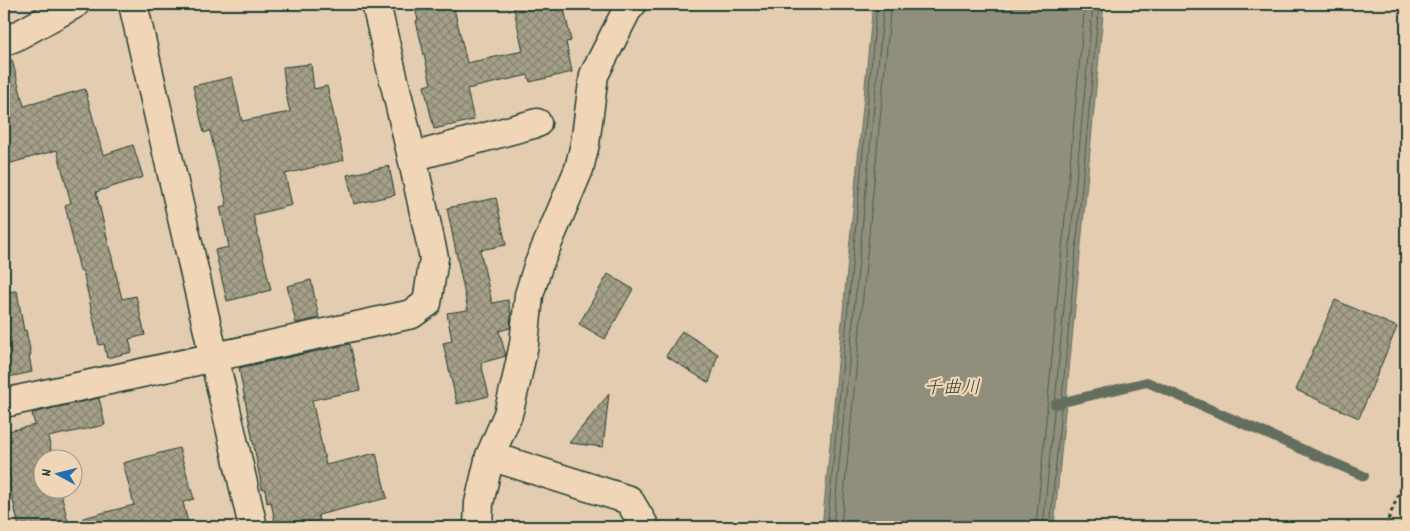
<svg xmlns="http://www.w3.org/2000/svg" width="1410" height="531" font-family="Dekko,'Klee One',sans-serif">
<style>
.water{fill:#908f7b;stroke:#636e5f}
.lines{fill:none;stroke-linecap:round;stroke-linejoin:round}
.shore{stroke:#4c5e50;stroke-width:1}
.stream{stroke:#636e5f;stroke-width:10}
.building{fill:url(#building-cross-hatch);stroke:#1f3d34}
.minor-casing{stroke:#1f3d34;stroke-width:31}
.path{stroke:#1f3d34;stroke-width:3;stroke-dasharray:4 4;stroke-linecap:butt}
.minor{stroke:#f0d5b7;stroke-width:28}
.labels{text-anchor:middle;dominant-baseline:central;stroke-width:4.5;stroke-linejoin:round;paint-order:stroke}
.water-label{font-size:19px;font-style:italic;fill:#30493f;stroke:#f0d5b7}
</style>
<defs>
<pattern id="building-cross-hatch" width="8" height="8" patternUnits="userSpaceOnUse" patternTransform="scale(1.25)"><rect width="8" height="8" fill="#a6a089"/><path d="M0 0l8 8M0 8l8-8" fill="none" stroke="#878471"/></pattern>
</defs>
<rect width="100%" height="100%" fill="#e3ccaf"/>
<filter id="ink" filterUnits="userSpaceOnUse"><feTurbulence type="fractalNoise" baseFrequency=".02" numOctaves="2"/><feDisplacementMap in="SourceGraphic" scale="10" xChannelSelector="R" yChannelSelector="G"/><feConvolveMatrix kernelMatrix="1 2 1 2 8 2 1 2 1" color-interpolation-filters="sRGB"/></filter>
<g filter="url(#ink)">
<polygon class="water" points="873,4 1104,4 1054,527 822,527"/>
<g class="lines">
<g class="shore">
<polyline points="827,527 877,4"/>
<polyline points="833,527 884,4"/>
<polyline points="841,527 891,4"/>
<polyline points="1036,527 1085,4"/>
<polyline points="1043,527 1093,4"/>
<polyline points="1050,527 1099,4"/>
</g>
<polyline class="stream" points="1055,404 1147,382 1364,476"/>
</g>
<g class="building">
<polygon points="414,4 453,4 467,63 523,51 513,4 563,4 571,41 566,42 572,72 530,82 528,75 467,89 474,120 434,129 424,86 431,84 416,21 418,20"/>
<polygon points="12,60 24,106 85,89 103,155 133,145 143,177 96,192 122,299 136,296 145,335 129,339 132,352 107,358 104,344 99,345 83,271 80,271 68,218 65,205 71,203 57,150 4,165 4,61"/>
<polygon points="311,64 314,89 327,86 344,160 285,174 292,205 253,215 271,290 227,301 215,250 229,247 220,207 227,205 210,131 204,133 193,86 232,77 242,121 290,112 286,94 283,67"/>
<polygon points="389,166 395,195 354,204 347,175"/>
<polygon points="496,198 506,245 480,250 492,303 508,300 511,315 510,328 499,331 506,356 481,363 489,396 457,404 443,343 452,341 447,313 468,310 447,208"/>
<polygon points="608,274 633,289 605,339 579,324"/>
<polygon points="311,280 319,318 296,323 287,286"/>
<polygon points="17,291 24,331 26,330 31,355 29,355 32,372 4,378 4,292"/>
<polygon points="1335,300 1397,327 1359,418 1296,390"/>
<polygon points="682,331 718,354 709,383 666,356"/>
<polygon points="350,344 360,390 312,400 326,465 376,453 387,498 318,515 320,520 301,527 276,527 271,502 267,503 265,488 262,489 239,368"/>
<polygon points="609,394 603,447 569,443"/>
<polygon points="99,398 105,425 48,437 53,458 42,458 42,488 60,488 69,527 19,527 9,483 11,482 4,450 4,432 35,425 32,413"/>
<polygon points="179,448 194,499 183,502 189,527 84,527 83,518 134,505 123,463"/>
</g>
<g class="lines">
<g class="minor-casing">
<g id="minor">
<polyline points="133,4 253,527"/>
<polyline points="4,41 15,37 75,4"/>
<polyline points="412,157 537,123"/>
<polyline points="4,403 412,314 427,303 434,258 412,157 376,4"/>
<polyline points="490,456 629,500 645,527"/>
<polyline points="478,527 479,503 490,456 508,414 516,382 524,344 529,295 538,266 579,169 585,144 594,75 627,10 632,4"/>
</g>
</g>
<polyline class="path" points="1385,527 1406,476"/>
<use href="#minor" class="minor"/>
</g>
</g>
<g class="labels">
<g class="water-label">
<text x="952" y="389">千曲川</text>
</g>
</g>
<rect width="1410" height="531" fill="none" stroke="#f0d5b7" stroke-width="20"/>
<rect x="10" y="10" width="1390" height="511" fill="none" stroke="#1f3d34" stroke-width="2" filter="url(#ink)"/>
<g transform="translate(58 474) rotate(277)"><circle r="24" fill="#f0d5b7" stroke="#9c9883"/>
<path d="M0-4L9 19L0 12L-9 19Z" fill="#1f6fb2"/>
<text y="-8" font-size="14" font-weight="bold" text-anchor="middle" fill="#1f3d34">N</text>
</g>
</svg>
